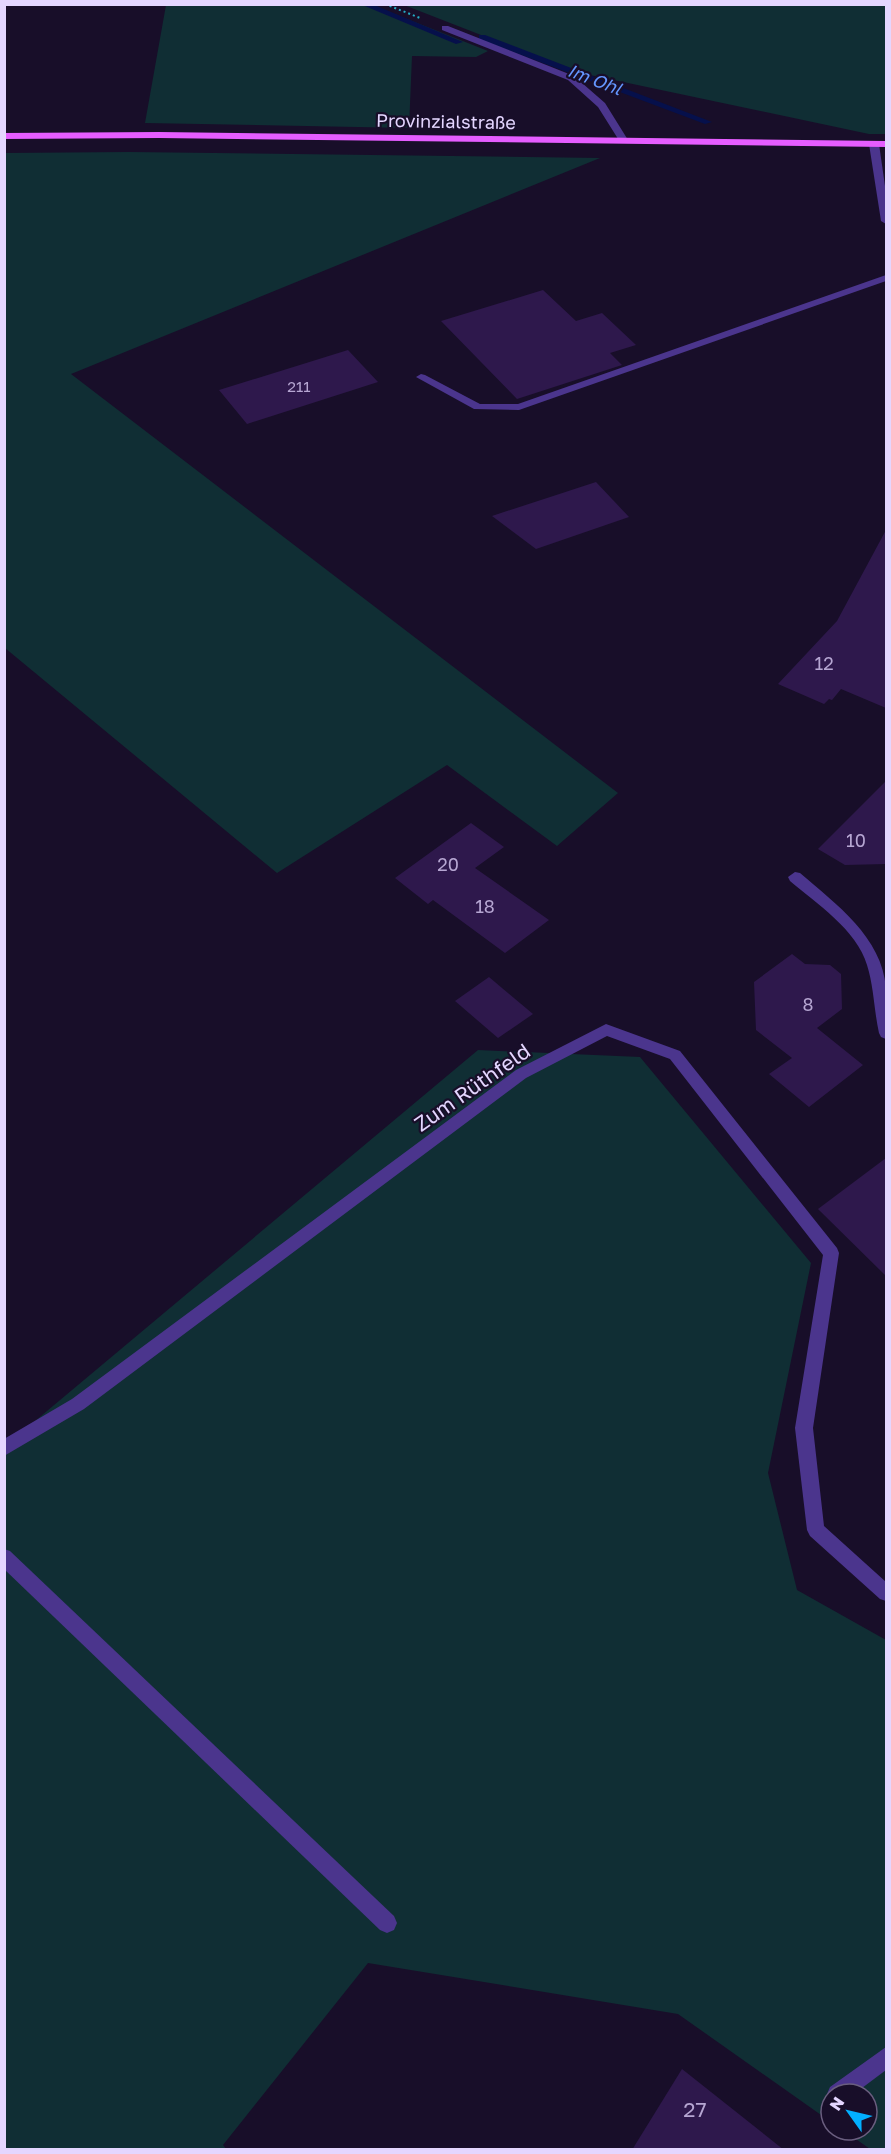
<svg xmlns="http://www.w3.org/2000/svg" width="891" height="2154" font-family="'Golos Text',sans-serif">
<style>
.green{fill:#102e34}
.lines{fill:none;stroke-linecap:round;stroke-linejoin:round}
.stream{fill:#06104b;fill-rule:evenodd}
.building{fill:#2e184c}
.path{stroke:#24acc5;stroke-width:2;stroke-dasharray:2 3;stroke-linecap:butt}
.minor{fill:#4b358d;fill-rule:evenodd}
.major{fill:#e55dff;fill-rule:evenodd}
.labels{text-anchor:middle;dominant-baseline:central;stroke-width:4.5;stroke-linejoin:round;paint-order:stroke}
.far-number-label{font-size:15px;fill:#b6a6d2}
.far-water-label{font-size:18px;font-style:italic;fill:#6496ff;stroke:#180e29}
.far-street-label{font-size:18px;fill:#e4d6ff;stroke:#180e29}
.number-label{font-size:18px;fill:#b6a6d2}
.street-label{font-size:21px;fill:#e4d6ff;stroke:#180e29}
.near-number-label{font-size:21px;fill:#b6a6d2}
</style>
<rect width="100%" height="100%" fill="#180e29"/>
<g class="green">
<polygon points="166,5 372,5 488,51 476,57 412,56 409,128 145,123"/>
<polygon points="404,5 886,5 886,134 869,134 576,72"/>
<polygon points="129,152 600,158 71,374 618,793 557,846 447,765 277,873 5,648 5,153"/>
<polygon points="478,1050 640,1057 811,1263 768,1473 797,1590 886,1640 886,2149 870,2149 843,2130 867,2130 867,2094 831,2094 831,2122 678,2014 368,1963 223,2145 226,2149 5,2149 4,1447"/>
</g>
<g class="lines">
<g class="stream">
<polygon points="360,4 372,4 463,42 456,44"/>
<polygon points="479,35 485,35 712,122 705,124 479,39"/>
</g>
</g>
<g class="building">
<polygon points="543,290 576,321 602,313 636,345 610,353 622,365 517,399 441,321"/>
<polygon points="348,350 378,382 247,424 219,390"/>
<polygon points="596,482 629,517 536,549 492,516"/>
<polygon points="886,530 886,708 841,689 832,700 829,699 824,704 778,684 837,621"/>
<polygon points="886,781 886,864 845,865 818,849"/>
<polygon points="471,823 504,847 475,868 549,920 505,953 433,900 428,904 395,878"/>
<polygon points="792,954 805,964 830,965 841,974 842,1009 817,1028 863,1065 809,1107 769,1074 792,1058 756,1030 754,982"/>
<polygon points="489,977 533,1014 498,1038 455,1001"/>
<polygon points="886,1158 886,1276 818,1209"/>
<polygon points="682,2069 784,2150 632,2150"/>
</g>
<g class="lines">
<polyline class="path" points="385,4 420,18"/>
<g class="minor">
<polygon points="442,26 448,26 574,76 605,103 628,140 620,142 598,107 568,80 442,30"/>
<polygon points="874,141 879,144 886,193 886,224 881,221 869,144"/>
<polygon points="886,275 886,281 519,410 474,409 416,377 421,374 425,375 480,404 518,404"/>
<path d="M795,872L800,873C836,904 882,937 886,988C888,1004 886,1022 886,1039L881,1037L879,1033C874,1011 874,987 867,965C857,930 816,903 790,881L788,877Z"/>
<polygon points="606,1024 680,1051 837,1248 839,1253 813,1428 824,1526 886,1582 886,1601 880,1599 810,1536 807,1530 795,1428 823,1255 670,1059 607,1036 526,1078 84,1409 4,1456 4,1439 72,1399 516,1070"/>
<polygon points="4,1549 10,1551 394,1916 397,1923 394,1930 387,1933 380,1930 4,1569"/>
<polygon points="886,2047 886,2070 854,2094 831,2094 830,2101 827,2094 830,2087"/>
</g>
<polygon class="major" points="159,132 886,141 886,147 159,138 4,139 4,133"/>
</g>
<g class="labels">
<g class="far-number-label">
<text x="299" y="386">211</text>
</g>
<g class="far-water-label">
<text transform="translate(595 79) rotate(21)">Im Ohl</text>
</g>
<g class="far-street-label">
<text transform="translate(446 121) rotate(1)">Provinzialstraße</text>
</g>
<g class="number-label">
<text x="824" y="663">12</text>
<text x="856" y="840">10</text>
<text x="448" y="864">20</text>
<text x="485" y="906">18</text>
<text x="808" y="1004">8</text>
</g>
<g class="street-label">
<text transform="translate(472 1087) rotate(-35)">Zum Rüthfeld</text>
</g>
<g class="near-number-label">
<text x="695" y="2109">27</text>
</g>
</g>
<rect width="891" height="2154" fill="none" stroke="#e4d6ff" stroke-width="12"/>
<g transform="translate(849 2112) rotate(304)"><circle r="28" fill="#180e29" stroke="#6a5e7f" stroke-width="1.5"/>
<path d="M0-4.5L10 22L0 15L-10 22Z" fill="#02b0ff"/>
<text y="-9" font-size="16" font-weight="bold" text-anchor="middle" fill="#e4d6ff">N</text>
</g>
</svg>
